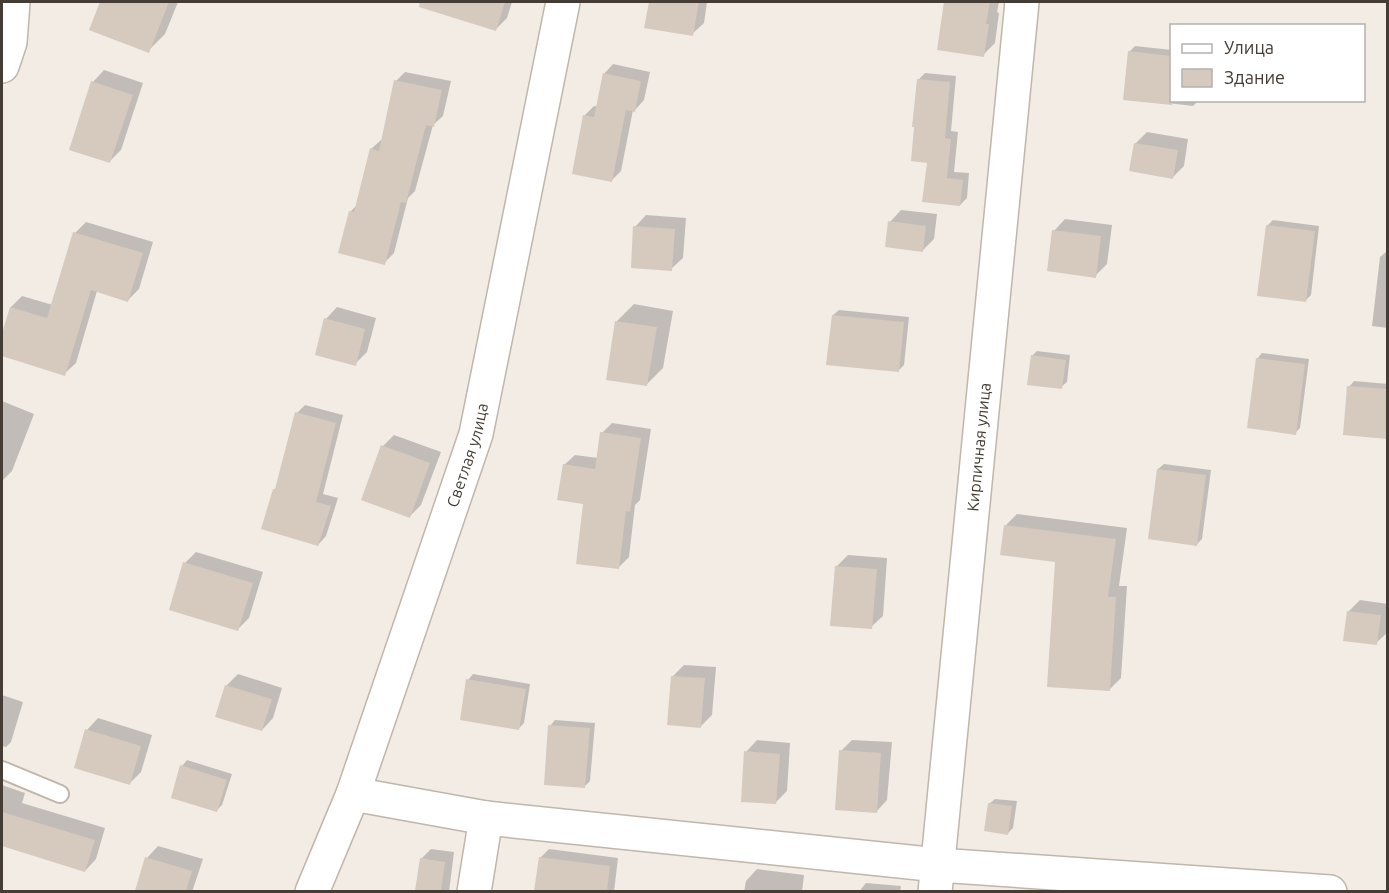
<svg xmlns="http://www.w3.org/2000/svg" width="1389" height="893" font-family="Ubuntu,sans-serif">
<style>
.shadow{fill:#0003}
.building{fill:#d6c9be}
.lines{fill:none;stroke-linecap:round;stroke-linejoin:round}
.service-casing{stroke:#c0b6ab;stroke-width:20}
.minor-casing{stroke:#c0b6ab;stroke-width:36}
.service{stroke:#fff;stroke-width:16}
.minor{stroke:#fff;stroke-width:33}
.labels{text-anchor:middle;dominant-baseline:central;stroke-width:6;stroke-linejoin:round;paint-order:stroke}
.street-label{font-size:16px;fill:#443c35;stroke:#fff}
</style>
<rect width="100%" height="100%" fill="#f2ece5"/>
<g class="shadow">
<polygon points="101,2 178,2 165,34 148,51 91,29"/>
<polygon points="415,2 512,2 507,18 496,29"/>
<polygon points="650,2 707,2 704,23 692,34 646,27"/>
<polygon points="946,2 999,2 997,12 999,13 995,43 983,55 938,48"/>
<polygon points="1135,46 1172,50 1172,100 1198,101 1193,106 1124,98 1130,51"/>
<polygon points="613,64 650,72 644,100 635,110 633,110 621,171 612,180 584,116 594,106 598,107 604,74"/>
<polygon points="104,70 143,83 121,150 110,161 93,82"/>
<polygon points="405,72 451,81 443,116 433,125 415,191 408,198 394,253 384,263 350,212 357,205 371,149 381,140 383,140 396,81"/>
<polygon points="925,73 956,76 951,131 958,132 954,172 969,173 967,198 960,205 928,161 918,80"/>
<polygon points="1147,132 1188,139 1184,166 1173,177 1135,144"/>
<polygon points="901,210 937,214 934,239 923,250 890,222"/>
<polygon points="646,215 686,218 683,258 671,269 635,227"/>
<polygon points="1065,219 1112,225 1107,264 1095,276 1054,231"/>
<polygon points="1273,220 1319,226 1311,295 1305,301 1267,226"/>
<polygon points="86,222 153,242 139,289 128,300 97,291 76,363 64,374 2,355 2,339 11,307 22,296 53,305 75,233"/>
<polygon points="1386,252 1388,252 1388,328 1372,326 1380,257"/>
<polygon points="634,304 673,311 663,368 646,385 617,321"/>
<polygon points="337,307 376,318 367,352 355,364 326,319"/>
<polygon points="839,310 909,317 904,365 898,371 833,315"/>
<polygon points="1037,351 1070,355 1067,382 1061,387 1032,356"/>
<polygon points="1262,353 1309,359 1300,428 1295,433 1257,359"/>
<polygon points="1354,381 1388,384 1388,437 1349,387"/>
<polygon points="2,401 34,414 12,471 2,481"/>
<polygon points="305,405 343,415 323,494 338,498 326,536 318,545 274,490 277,487 297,413"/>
<polygon points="612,423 651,429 640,500 635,505 629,557 618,568 564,465 575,455 598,458 602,433"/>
<polygon points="394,435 441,452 421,505 410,516 383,446"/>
<polygon points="1164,464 1211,470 1202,539 1197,544 1158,469"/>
<polygon points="1017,514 1127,528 1119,586 1127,586 1121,678 1110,689 1056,561 1006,525"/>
<polygon points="196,552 263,572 249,618 237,630 185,563"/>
<polygon points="848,555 887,558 883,616 871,627 836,567"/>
<polygon points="1360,600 1388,604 1388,632 1376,643 1348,612"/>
<polygon points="684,665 716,667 712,715 701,726 672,677"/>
<polygon points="238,674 282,688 273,718 262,730 226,686"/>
<polygon points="473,674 530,684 524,723 519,728 468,680"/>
<polygon points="2,695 23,702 11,742 6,747 2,746"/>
<polygon points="98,718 152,735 141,772 129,784 87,730"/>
<polygon points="555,720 595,723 590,781 585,786 550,726"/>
<polygon points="757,740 790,743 787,791 775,803 746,752"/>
<polygon points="852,740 892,742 887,800 876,812 841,751"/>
<polygon points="187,760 232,774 222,805 217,810 182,766"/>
<polygon points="2,785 25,793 22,803 105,828 96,859 85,871 2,845"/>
<polygon points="995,799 1017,801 1013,828 1008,833 989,804"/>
<polygon points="158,846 203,859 192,892 149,892 137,888 147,858"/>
<polygon points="431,849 454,852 449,892 417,892 421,859"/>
<polygon points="549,849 618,858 614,892 535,892 540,858"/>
<polygon points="757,869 804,875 802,892 744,892 746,881"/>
<polygon points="866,883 901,886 900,892 861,892 861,889"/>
</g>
<g class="building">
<polygon points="100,2 169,2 149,53 89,30"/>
<polygon points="420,2 505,2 496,31 419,7"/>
<polygon points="649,2 699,2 693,36 644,28"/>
<polygon points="944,2 990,2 986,24 989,24 984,57 937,50"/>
<polygon points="1128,51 1172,56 1172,105 1123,100"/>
<polygon points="603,73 641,81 635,112 626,110 612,182 572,174 583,115 594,117"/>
<polygon points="917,79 950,82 945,138 951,139 947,178 963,180 960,206 922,202 927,163 911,161 914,127 912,127"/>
<polygon points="394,80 442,90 434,127 426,125 406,203 401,202 385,265 338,253 349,211 354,212 370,148 379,151"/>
<polygon points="91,81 133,95 110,163 69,150"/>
<polygon points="1134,143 1178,150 1173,179 1129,171"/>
<polygon points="888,221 926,226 923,252 885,247"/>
<polygon points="1266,225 1315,231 1306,302 1257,296"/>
<polygon points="633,226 675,229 672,271 631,268"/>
<polygon points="1052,230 1101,236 1096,278 1047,271"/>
<polygon points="73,232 143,253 128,302 91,290 65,376 2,356 2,333 10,307 47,318"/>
<polygon points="832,315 904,322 899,372 826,365"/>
<polygon points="324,318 365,329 356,366 315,355"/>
<polygon points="615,321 657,327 647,386 606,380"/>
<polygon points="1031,355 1066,360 1062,389 1027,385"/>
<polygon points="1256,358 1305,364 1296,435 1247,428"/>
<polygon points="1347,386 1388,389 1388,439 1343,435"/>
<polygon points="295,412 336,423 316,502 331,506 318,546 261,529 273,489 275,489"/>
<polygon points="600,432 641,438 630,512 626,511 619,569 576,564 583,504 557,500 563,464 595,469"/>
<polygon points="381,445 430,463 410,518 361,500"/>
<polygon points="1157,469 1206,475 1197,546 1148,539"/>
<polygon points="1004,525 1116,539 1108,597 1116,597 1110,691 1047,687 1055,562 1000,555"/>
<polygon points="183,562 253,583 238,631 169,610"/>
<polygon points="835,566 877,569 872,629 830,626"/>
<polygon points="1347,611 1381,615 1377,645 1343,641"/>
<polygon points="671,676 705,678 701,728 667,725"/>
<polygon points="466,679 526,689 519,730 460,720"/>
<polygon points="225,685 272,699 262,731 215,717"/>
<polygon points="548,725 590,728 585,788 544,785"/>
<polygon points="85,729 141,746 130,785 74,768"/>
<polygon points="839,750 881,753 877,813 835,810"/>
<polygon points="744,751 780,754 776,804 741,802"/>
<polygon points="180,765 227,780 217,812 171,798"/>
<polygon points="988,803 1012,806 1008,835 984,831"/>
<polygon points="2,812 95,840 85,872 2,846"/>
<polygon points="145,857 192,871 186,891 135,891"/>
<polygon points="539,857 610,866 607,891 534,891"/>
<polygon points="420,858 445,862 441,891 415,891"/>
</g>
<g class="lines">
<g class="service-casing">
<polyline id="service" points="2,770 60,794"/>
</g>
<g class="minor-casing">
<g id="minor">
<polyline points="2,66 10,42 13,2"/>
<polyline points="353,794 486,818 938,865 1330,892"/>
<path id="s1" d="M312,892L353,794L476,434L563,2"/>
<polyline points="474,892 486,818"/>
<path id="s2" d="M935,892L1022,2"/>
</g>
</g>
<use href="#service" class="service"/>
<use href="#minor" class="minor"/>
</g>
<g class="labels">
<g class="street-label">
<text stroke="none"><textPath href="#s2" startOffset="447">Кирпичная улица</textPath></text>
<text stroke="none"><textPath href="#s1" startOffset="464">Светлая улица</textPath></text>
</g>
</g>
<rect width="1389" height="893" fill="none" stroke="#443c35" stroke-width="6"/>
<rect x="1170" y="24" width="195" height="78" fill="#ffffff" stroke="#b4b1ae" stroke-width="1.5"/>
<rect x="1182" y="44" width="30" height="9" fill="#ffffff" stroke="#b4b1ae" stroke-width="1.5"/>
<text x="1224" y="54" font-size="18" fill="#443c35">Улица</text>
<rect x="1182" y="69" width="30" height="18" fill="#d6c9be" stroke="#b4b1ae" stroke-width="1.5"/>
<text x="1224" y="84" font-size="18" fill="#443c35">Здание</text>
</svg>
